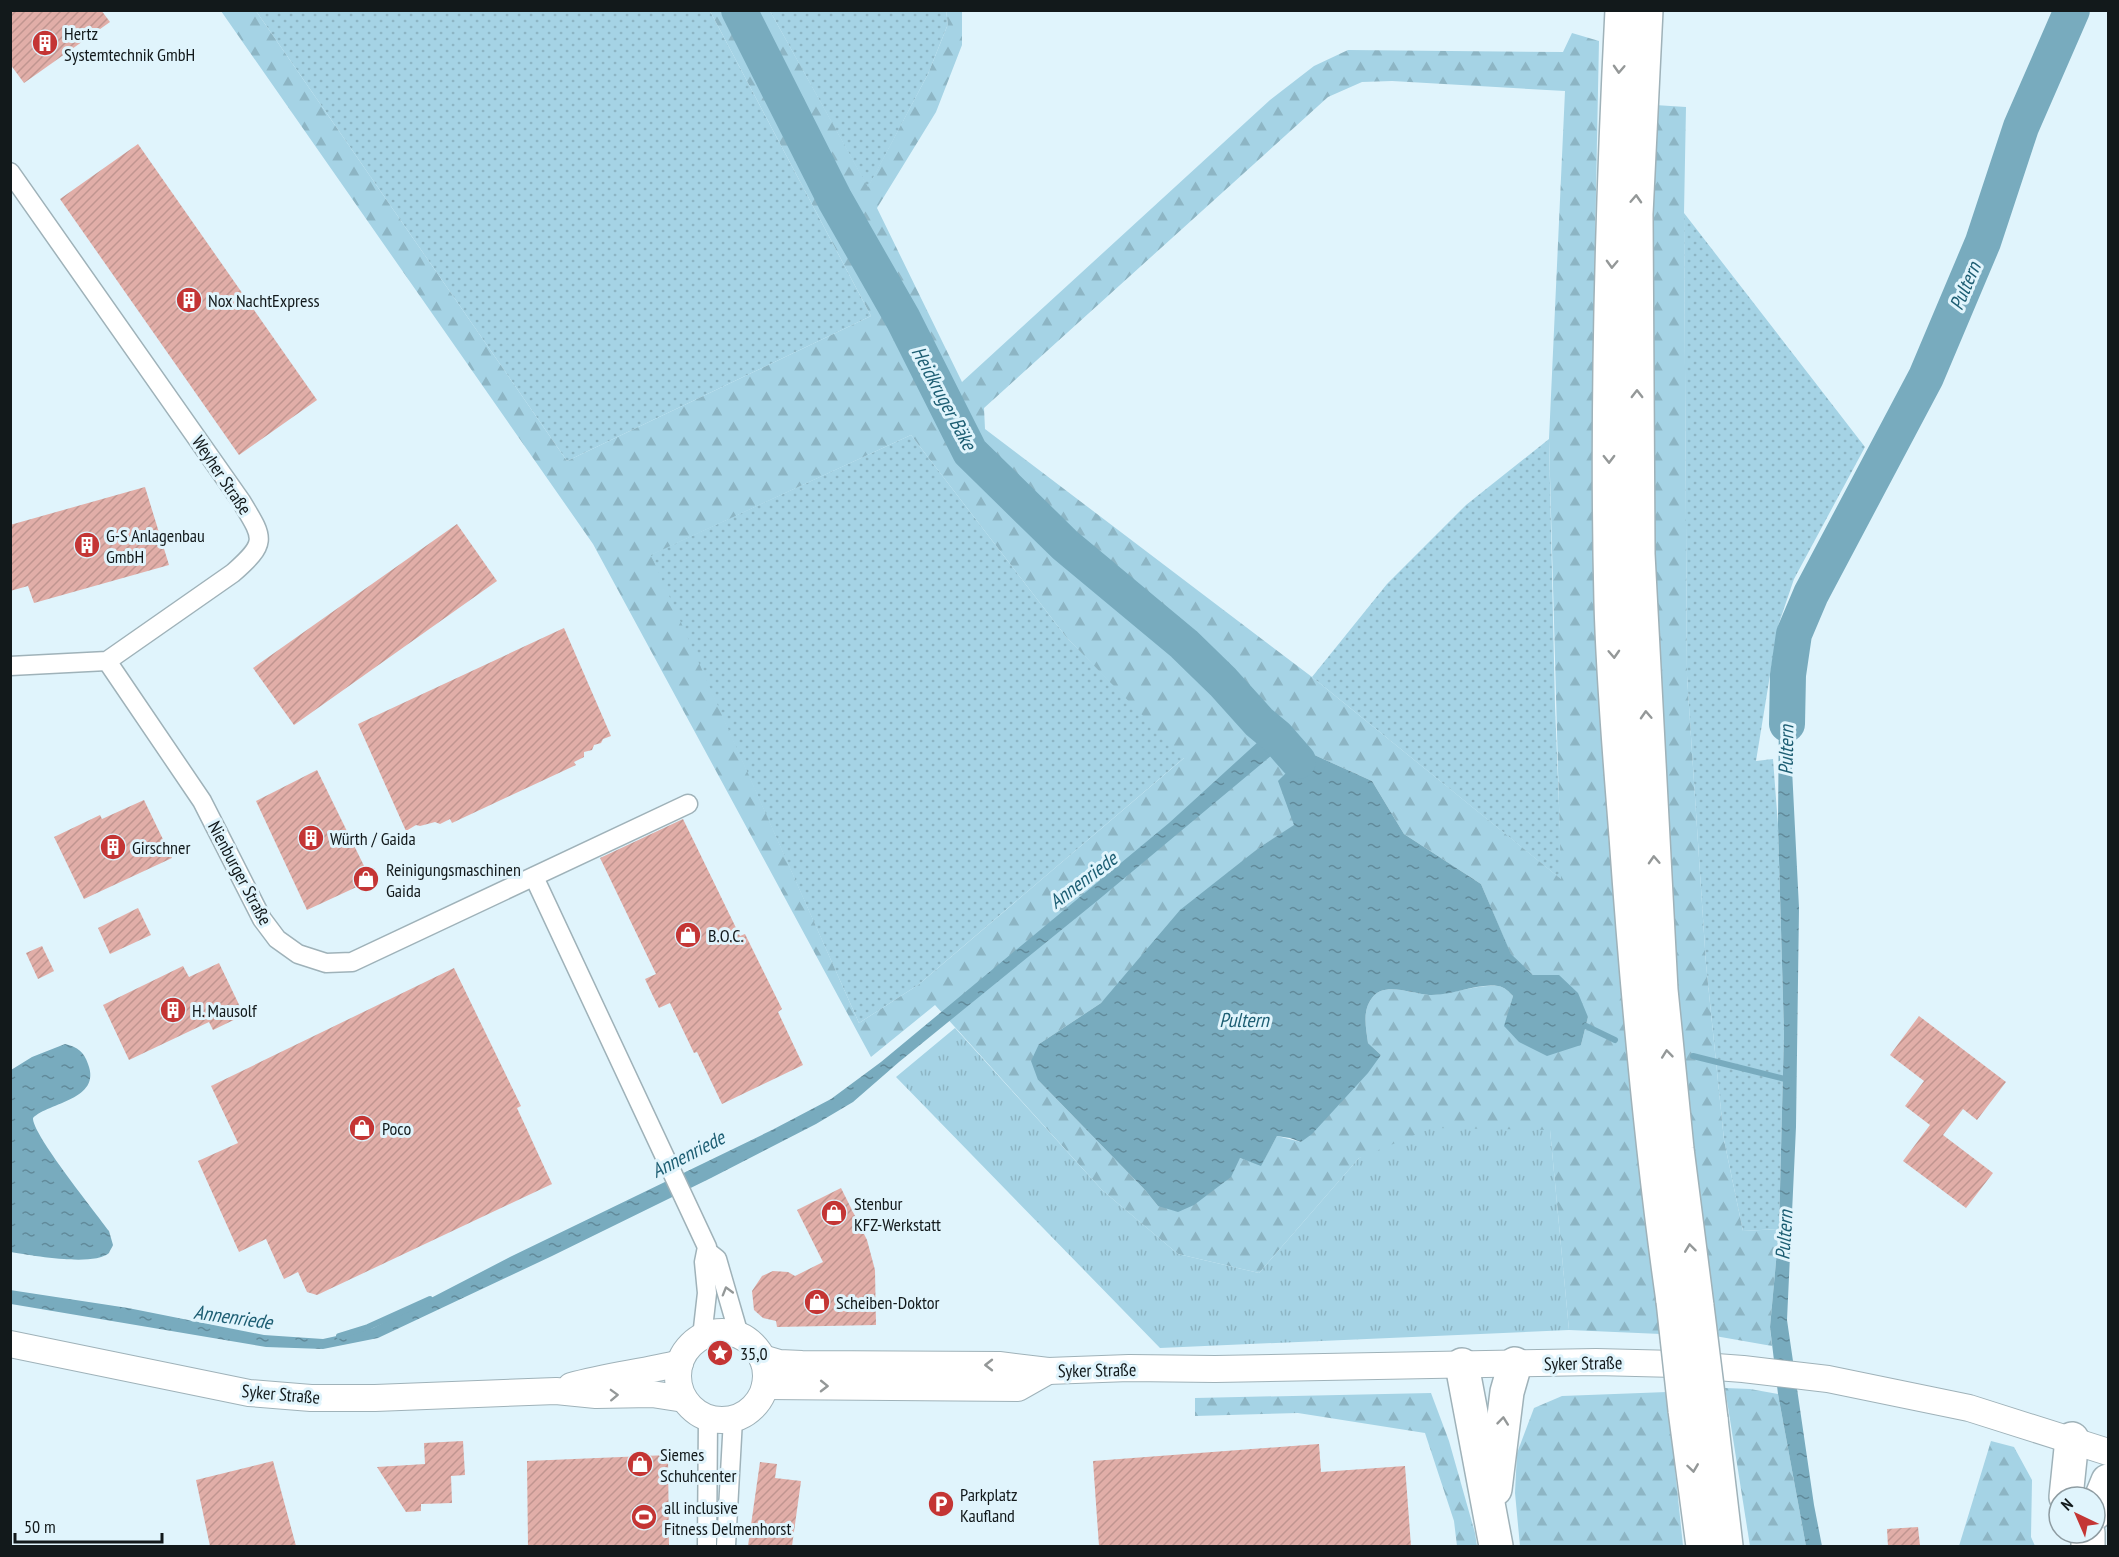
<svg xmlns="http://www.w3.org/2000/svg" width="2119" height="1557" font-family="'PT Sans Narrow',sans-serif">
<style>
.grass{fill:url(#grass-dots)}
.forest{fill:url(#forest-firs);fill-rule:evenodd}
.park{fill:url(#park-tufts)}
.water{fill:url(#water-ripples)}
.lines{fill:none;stroke-linecap:round;stroke-linejoin:round}
.stream{stroke:#78abbe;stroke-width:6}
.river{stroke:#78abbe;stroke-width:36}
.building{fill:url(#building-hatch)}
.street-casing{stroke:#9fb2b9;stroke-width:21}
.secondary-casing{stroke:#9fb2b9;stroke-width:28}
.highway-casing{stroke:#9fb2b9;stroke-width:36}
.street{stroke:#fff;stroke-width:18}
.secondary{stroke:#fff;stroke-width:26}
.highway{stroke:#fff;stroke-width:33}
.highway-bridge-casing{stroke:#9fb2b9;stroke-width:36;stroke-linecap:butt}
.highway-bridge{stroke:#fff;stroke-width:33}
.oneway{stroke:#949898}
.labels{text-anchor:middle;dominant-baseline:central;stroke-width:6;stroke-linejoin:round;paint-order:stroke}
.poi-label{font-size:18px;fill:#12191b;stroke:#e0f4fc;text-anchor:start}
.street-label{font-size:18px;fill:#12191b;stroke:#e0f4fc}
.water-label{font-size:20px;font-style:italic;fill:#1d5e73;stroke:#e0f4fc}
</style>
<defs>
<pattern id="grass-dots" width="8" height="8" patternUnits="userSpaceOnUse" patternTransform="scale(1.5)"><rect width="8" height="8" fill="#a5d3e5"/><path d="M2 2h.1M6 6h.1" fill="none" stroke="#8db5c4" stroke-width="1.8" stroke-linecap="round"/></pattern>
<pattern id="forest-firs" width="22" height="20" patternUnits="userSpaceOnUse" patternTransform="scale(1.5)"><rect width="22" height="20" fill="#a5d3e5"/><path d="M5 1l3.5 6h-7zM16 11l3.5 6h-7z" fill="#8db5c4"/></pattern>
<pattern id="park-tufts" width="24" height="20" patternUnits="userSpaceOnUse" patternTransform="scale(1.5)"><rect width="24" height="20" fill="#a5d3e5"/><path d="M3 7l-1-3M5 7V3M7 7l1-3M15 17l-1-3M17 17v-4M19 17l1-3" fill="none" stroke="#8db5c4"/></pattern>
<pattern id="water-ripples" width="26" height="14" patternUnits="userSpaceOnUse" patternTransform="scale(1.5)"><rect width="26" height="14" fill="#78abbe"/><path d="M2 4q2-2 4 0t4 0M15 11q2-2 4 0t4 0" fill="none" stroke="#618a9a"/></pattern>
<pattern id="building-hatch" width="6" height="6" patternUnits="userSpaceOnUse" patternTransform="scale(1.5)"><rect width="6" height="6" fill="#e1aea8"/><path d="M-1 1l2-2M0 6l6-6M5 7l2-2" fill="none" stroke="#c09590"/></pattern>
</defs>
<rect width="100%" height="100%" fill="#e0f4fc"/>
<g class="grass">
<polygon points="256,11 710,11 871,316 567,461"/>
<polygon points="770,11 946,11 948,24 928,74 868,188"/>
<polygon points="1684,213 1865,447 1794,579 1778,626 1756,761 1773,759 1778,825 1784,1033 1779,1229 1743,1231 1724,1140 1706,964 1687,676"/>
<polygon points="911,435 1067,638 1185,757 918,985 859,1023 650,555"/>
<polygon points="1549,439 1555,706 1562,880 1312,677 1387,584 1466,505"/>
</g>
<g class="forest">
<path d="M221,11H256L567,461L871,316L710,11H735L832,201L889,299L950,421L957,418L891,292L839,201L742,11H770L868,187L928,74L948,24L946,11H962V45L936,112L877,208L962,382L1270,100L1314,66L1348,50L1563,52L1572,33L1599,41C1595,249 1589,458 1598,666C1608,890 1634,1112 1661,1334L1569,1330L1550,1130L1359,1158L1259,1273L1178,1254L1147,1228L1102,1190L935,1005L871,1057L593,544ZM1392,81L1565,91L1549,439L1561,879L1312,677L985,429L984,408L1328,97L1362,82ZM911,435L1067,638L1184,758L918,985L859,1023L651,555ZM1310,753L1372,781L1404,834L1481,884L1511,955L1533,975L1588,1017L1581,1045L1505,1026L1513,996C1509,992 1505,987 1498,986C1475,984 1452,995 1429,995C1412,994 1384,981 1372,998C1362,1011 1366,1028 1368,1043L1381,1055L1301,1142L1277,1136L1261,1165L1240,1158L1158,1206L1145,1190L1038,1080L1039,1044L1101,1003L1238,866L1260,847L1295,825Z"/>
<polygon points="1655,105 1686,107 1684,213 1687,676 1706,964 1724,1140 1743,1231 1779,1229 1770,1327 1772,1346 1715,1336 1682,1039 1666,832 1651,570 1649,346"/>
<polygon points="1725,1388 1750,1389 1778,1394 1806,1546 1750,1546"/>
<polygon points="1667,1392 1683,1546 1520,1546 1515,1493 1517,1453 1534,1408 1562,1396"/>
<polygon points="1431,1393 1449,1441 1475,1533 1477,1546 1457,1546 1454,1521 1425,1433 1298,1413 1195,1416 1195,1398"/>
<polygon points="1991,1441 2014,1447 2032,1480 2031,1537 2035,1546 1959,1546"/>
</g>
<polygon class="park" points="955,1028 1102,1190 1178,1254 1259,1273 1359,1158 1432,1128 1550,1130 1569,1330 1160,1348 896,1077"/>
<g class="water">
<polygon points="1788,675 1793,699 1792,769 1799,908 1796,1127 1787,1320 1814,1505 1822,1546 1806,1546 1778,1394 1770,1327 1779,1229 1784,1033 1778,825 1779,701"/>
<polygon points="1270,731 1284,745 1097,901 899,1062 853,1102 816,1124 711,1178 552,1256 378,1338 323,1349 266,1347 11,1304 10,1290 128,1308 264,1335 323,1339 373,1328 512,1256 772,1130 831,1099 881,1062 1169,823"/>
<path d="M1310,753L1372,781L1404,834L1481,884L1511,954L1533,975H1559L1578,993L1588,1017L1581,1045L1547,1056L1519,1042L1504,1026L1513,996C1509,992 1505,987 1498,986C1475,983 1453,996 1429,995C1412,994 1384,981 1372,998C1362,1011 1366,1028 1368,1043L1381,1055L1368,1073L1312,1134L1301,1142L1290,1138L1277,1136L1261,1166L1240,1158L1231,1177L1194,1205L1178,1212L1158,1206L1145,1190L1038,1080L1031,1061L1039,1044L1101,1003L1180,910L1260,847L1294,825L1278,781L1298,761Z"/>
<path d="M65,1044C78,1047 84,1052 88,1064C102,1100 49,1102 33,1118C32,1134 96,1213 109,1231L113,1245C113,1246 109,1252 109,1253C93,1267 30,1255 11,1252V1070L32,1057Z"/>
</g>
<g class="lines">
<g class="stream">
<polyline points="1586,1026 1615,1040"/>
<polyline points="1693,1056 1789,1080"/>
<polyline points="339,1336 368,1327 430,1299"/>
</g>
<g class="river">
<polyline points="739,10 835,200 903,319 970,452 1065,545 1184,644 1223,682 1259,722 1277,737 1298,761"/>
<polyline points="1787,724 1788,675 1794,634 1811,594 1926,377 1983,242 2021,127 2072,10"/>
</g>
</g>
<g class="building">
<polygon points="10,10 101,10 110,22 24,83 10,64"/>
<polygon points="138,144 317,400 239,455 60,199"/>
<polygon points="145,487 169,565 34,603 28,586 10,591 10,525"/>
<polygon points="457,524 497,581 294,725 253,668"/>
<polygon points="564,628 611,736 603,739 601,743 594,745 592,750 584,752 584,757 574,762 576,765 452,823 450,819 440,824 435,822 420,826 416,825 406,831 358,724"/>
<polygon points="317,770 368,874 363,884 307,910 256,801"/>
<polygon points="144,800 172,858 84,899 54,837 100,815 102,819"/>
<polygon points="683,819 740,936 745,934 782,1009 778,1012 803,1065 722,1104 697,1052 694,1053 670,1003 659,1008 652,994 645,979 656,974 600,858"/>
<polygon points="138,908 151,935 110,954 98,928"/>
<polygon points="42,946 54,971 38,979 26,953"/>
<polygon points="219,963 244,1015 213,1030 209,1022 129,1060 103,1005 183,966 189,977"/>
<polygon points="454,968 521,1106 517,1108 552,1184 317,1295 307,1292 298,1272 284,1279 266,1239 239,1252 198,1161 238,1143 211,1086"/>
<polygon points="1919,1016 2006,1082 1977,1120 1963,1109 1943,1135 1993,1173 1966,1208 1903,1161 1930,1125 1905,1106 1924,1081 1890,1055"/>
<polygon points="841,1188 867,1240 875,1270 876,1325 777,1327 776,1321 763,1318 754,1310 752,1291 762,1276 773,1271 788,1272 795,1276 823,1262 797,1210"/>
<polygon points="463,1441 465,1475 451,1476 452,1503 421,1504 421,1511 406,1512 377,1467 425,1464 424,1443"/>
<polygon points="1319,1444 1321,1472 1405,1466 1411,1546 1099,1546 1093,1461"/>
<polygon points="668,1455 669,1546 528,1546 527,1461"/>
<polygon points="273,1461 296,1546 210,1546 196,1480"/>
<polygon points="760,1462 777,1464 775,1478 801,1481 792,1546 748,1546"/>
<polygon points="1918,1527 1920,1546 1888,1546 1887,1529"/>
</g>
<g class="lines">
<g class="street-casing">
<g id="street">
<path d="M10,172L241,501C264,539 268,542 233,573L107,661L10,666"/>
<polyline points="107,661 202,801 262,919 277,939 298,954 326,963 352,962 688,804"/>
<polyline points="534,877 707,1247 704,1262 707,1293 702,1337"/>
<polyline points="707,1251 717,1259 739,1335"/>
<polyline points="707,1546 708,1418"/>
<polyline points="726,1546 733,1419"/>
</g>
</g>
<g class="secondary-casing">
<g id="secondary">
<circle cx="722" cy="1376" r="44"/>
<polyline points="10,1344 249,1393 311,1398 375,1398 556,1391 596,1395 652,1394 684,1399"/>
<polyline points="762,1358 779,1363 802,1364 999,1365 1048,1371 1129,1368 1215,1369 1596,1362 1676,1364 1743,1369 1828,1379 1969,1408 2108,1452"/>
<path d="M571,1386C607,1376 644,1372 680,1363"/>
<polyline points="765,1386 1018,1388 1048,1371"/>
</g>
</g>
<g class="highway-casing">
<g id="highway">
<path d="M1622,10C1612,208 1606,405 1611,602C1613,680 1620,758 1626,836C1637,991 1651,1147 1673,1301"/>
<polyline points="1646,10 1636,214 1638,554 1661,990 1677,1149 1697,1306"/>
<polyline points="1462,1365 1496,1546"/>
<polyline points="1685,1410 1703,1546"/>
<polyline points="1711,1419 1726,1546"/>
<polyline points="1495,1489 1507,1392 1515,1364"/>
<polyline points="2066,1497 2072,1439"/>
<polyline points="2095,1513 2108,1481"/>
<polyline points="2088,1546 2088,1533"/>
</g>
</g>
<use href="#street" class="street"/>
<use href="#secondary" class="secondary"/>
<use href="#highway" class="highway"/>
<g class="highway-bridge-casing">
<g id="highway-bridge">
<polyline points="1673,1301 1685,1410"/>
<polyline points="1697,1306 1711,1419"/>
</g>
</g>
<use href="#highway-bridge" class="highway-bridge"/>
</g>
<defs><path id="oneway-chevron" d="M-2-3.5L2.5 0L-2 3.5" fill="none" stroke-width="1.6" stroke-linecap="round" stroke-linejoin="round" transform="scale(1.5)"/></defs>
<g class="oneway">
<use href="#oneway-chevron" transform="translate(1619 69) rotate(93)"/>
<use href="#oneway-chevron" transform="translate(1636 199) rotate(-87)"/>
<use href="#oneway-chevron" transform="translate(1612 264) rotate(92)"/>
<use href="#oneway-chevron" transform="translate(1637 394) rotate(-90)"/>
<use href="#oneway-chevron" transform="translate(1609 459) rotate(89)"/>
<use href="#oneway-chevron" transform="translate(1614 654) rotate(87)"/>
<use href="#oneway-chevron" transform="translate(1646 715) rotate(-93)"/>
<use href="#oneway-chevron" transform="translate(1654 860) rotate(-93)"/>
<use href="#oneway-chevron" transform="translate(1667 1054) rotate(-96)"/>
<use href="#oneway-chevron" transform="translate(1690 1248) rotate(-97)"/>
<use href="#oneway-chevron" transform="translate(727 1291) rotate(-106)"/>
<use href="#oneway-chevron" transform="translate(989 1365) rotate(-180)"/>
<use href="#oneway-chevron" transform="translate(824 1386) rotate(1)"/>
<use href="#oneway-chevron" transform="translate(614 1395) rotate(-2)"/>
<use href="#oneway-chevron" transform="translate(1503 1421) rotate(-84)"/>
<use href="#oneway-chevron" transform="translate(1693 1468) rotate(82)"/>
</g>
<defs>
<g id="building-disc" transform="scale(1.35)"><circle r="9.5" fill="#c43534" stroke="#e0f4fc"/><path d="M-4-6H4V6H1V3H-1V6H-4ZM-2.5-4.3h1.7v1.8h-1.7ZM.8-4.3h1.7v1.8H.8ZM-2.5-1h1.7V.8h-1.7ZM.8-1h1.7V.8H.8Z" fill="#fff"/></g>
<g id="shop-disc" transform="scale(1.35)"><circle r="9.5" fill="#c43534" stroke="#e0f4fc"/><path d="M-5-2.5h2.3a2.7 3.5 0 0 1 5.4 0H5L5.5 6h-11ZM-1.5-2.5h3a1.5 2.3 0 0 0-3 0Z" fill="#fff"/></g>
<g id="sight-disc" transform="scale(1.35)"><circle r="9.5" fill="#c43534" stroke="#e0f4fc"/><path d="M0-6L1.8-2.2L6-1.7L2.9 1.2L3.7 5.4L0 3.3L-3.7 5.4L-2.9 1.2L-6-1.7L-1.8-2.2Z" fill="#fff"/></g>
<g id="parking-disc" transform="scale(1.35)"><circle r="9.5" fill="#c43534" stroke="#e0f4fc"/><path d="M-3.5-5.5H1a3.5 3.5 0 0 1 0 7H-1V5.5H-3.5ZM-1-3.4V-.6H.8a1.4 1.4 0 0 0 0-2.8Z" fill="#fff"/></g>
<g id="stadium-disc" transform="scale(1.35)"><circle r="9.5" fill="#c43534" stroke="#e0f4fc"/><path d="M0-5a6.5 5 0 1 0 0 10a6.5 5 0 1 0 0-10ZM-3.5-1.8h7v3.6h-7Z" fill="#fff"/></g>
</defs>
<g fill-rule="evenodd">
<use href="#building-disc" x="45" y="43"/>
<use href="#building-disc" x="189" y="300"/>
<use href="#building-disc" x="87" y="545"/>
<use href="#building-disc" x="311" y="838"/>
<use href="#building-disc" x="113" y="847"/>
<use href="#shop-disc" x="366" y="879"/>
<use href="#shop-disc" x="688" y="935"/>
<use href="#building-disc" x="173" y="1010"/>
<use href="#shop-disc" x="362" y="1128"/>
<use href="#shop-disc" x="834" y="1213"/>
<use href="#shop-disc" x="817" y="1302"/>
<use href="#sight-disc" x="720" y="1353"/>
<use href="#shop-disc" x="640" y="1464"/>
<use href="#parking-disc" x="941" y="1504"/>
<use href="#stadium-disc" x="644" y="1517"/>
</g>
<g class="labels">
<g class="poi-label">
<text x="64" y="33">Hertz<tspan x="64" dy="21">Systemtechnik GmbH</tspan></text>
<text x="208" y="300">Nox NachtExpress</text>
<text x="106" y="535">G-S Anlagenbau<tspan x="106" dy="21">GmbH</tspan></text>
<text x="330" y="838">Würth / Gaida</text>
<text x="132" y="847">Girschner</text>
<text x="386" y="869">Reinigungsmaschinen<tspan x="386" dy="21">Gaida</tspan></text>
<text x="708" y="935">B.O.C.</text>
<text x="192" y="1010">H. Mausolf</text>
<text x="382" y="1128">Poco</text>
<text x="854" y="1203">Stenbur<tspan x="854" dy="21">KFZ-Werkstatt</tspan></text>
<text x="836" y="1302">Scheiben-Doktor</text>
<text x="740" y="1353">35,0</text>
<text x="660" y="1454">Siemes<tspan x="660" dy="21">Schuhcenter</tspan></text>
<text x="960" y="1494">Parkplatz<tspan x="960" dy="21">Kaufland</tspan></text>
<text x="664" y="1507">all inclusive<tspan x="664" dy="21">Fitness Delmenhorst</tspan></text>
</g>
<g class="street-label">
<text transform="translate(222 475) rotate(56)">Weyher Straße</text>
<text transform="translate(240 873) rotate(62)">Nienburger Straße</text>
<text transform="translate(1583 1363) rotate(-1)">Syker Straße</text>
<text transform="translate(1097 1370) rotate(-1)">Syker Straße</text>
<text transform="translate(281 1394) rotate(5)">Syker Straße</text>
</g>
<g class="water-label">
<text transform="translate(1965 286) rotate(-67)">Pultern</text>
<text transform="translate(944 398) rotate(62)">Heidkruger Bäke</text>
<text transform="translate(1786 750) rotate(-89)">Pultern</text>
<text transform="translate(1083 880) rotate(-37)">Annenriede</text>
<text x="1244" y="1020">Pultern</text>
<text transform="translate(688 1154) rotate(-27)">Annenriede</text>
<text transform="translate(1784 1235) rotate(-86)">Pultern</text>
<text transform="translate(233 1317) rotate(8)">Annenriede</text>
</g>
</g>
<rect width="2119" height="1557" fill="none" stroke="#12191b" stroke-width="24"/>
<g transform="translate(2077 1515) rotate(316)"><circle r="28" fill="#e0f4fc" stroke="#8e9ca2" stroke-width="1.5"/>
<path d="M0-4.5L10 22L0 15L-10 22Z" fill="#c43534"/>
<text y="-9" font-size="16" font-weight="bold" text-anchor="middle" fill="#12191b">N</text>
</g>
<path d="M15 1533v9h147v-9" fill="none" stroke="#12191b" stroke-width="3"/>
<text x="24" y="1533" font-size="18" fill="#12191b" stroke="#e0f4fc" stroke-width="4.5" paint-order="stroke">50 m</text>
</svg>
